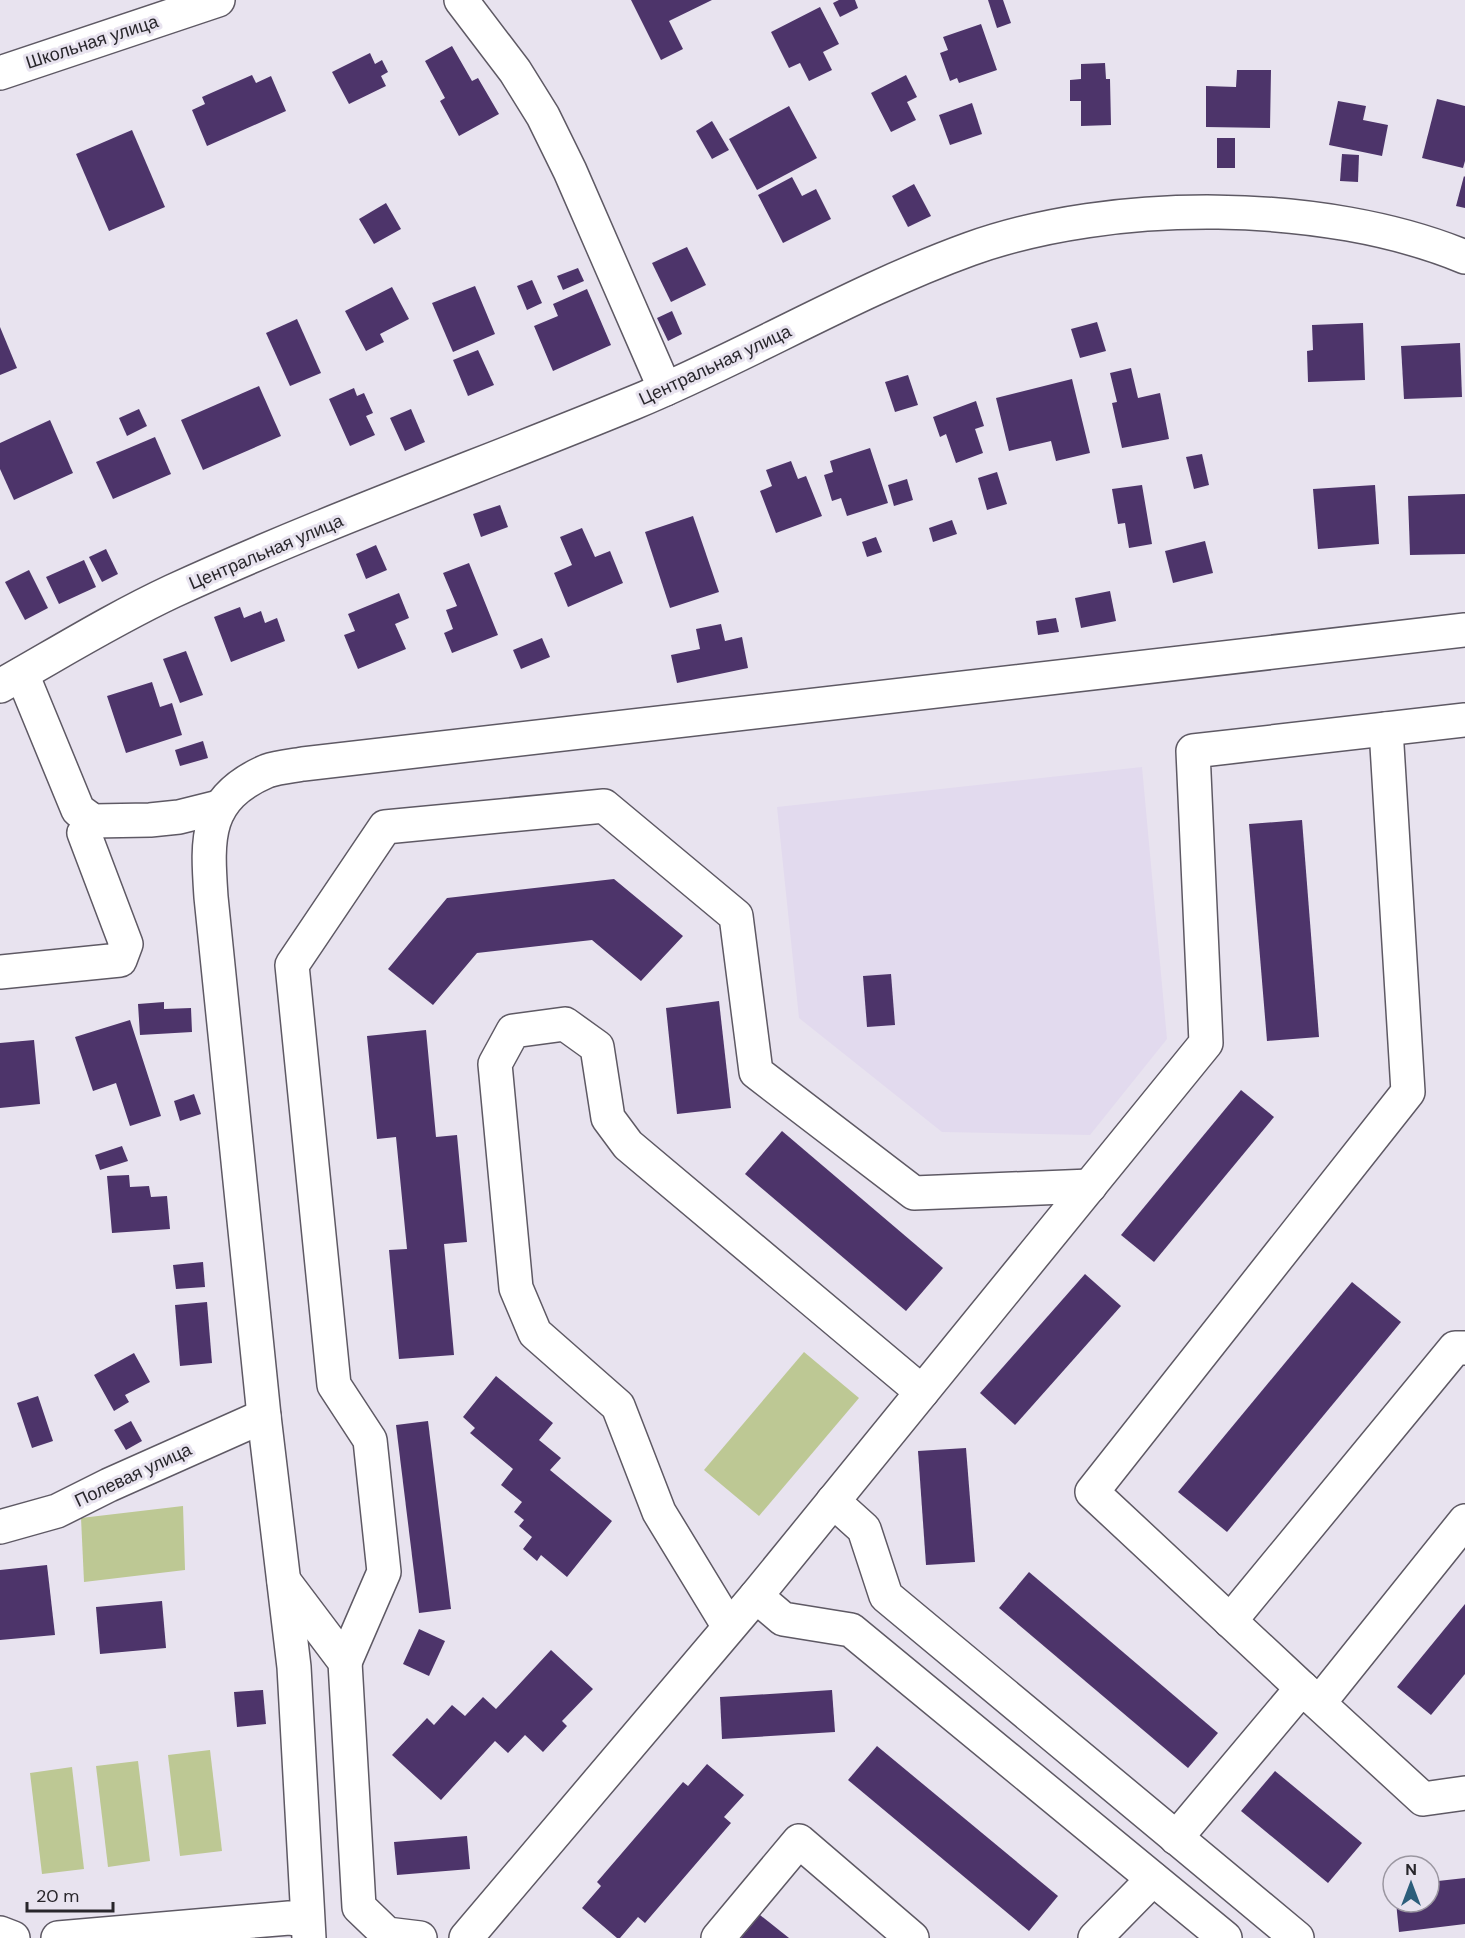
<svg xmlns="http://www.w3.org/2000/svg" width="1465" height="1938" font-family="'DM Sans',sans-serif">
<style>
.built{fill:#e2daee}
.green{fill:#bdc894}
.building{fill:#4d346a}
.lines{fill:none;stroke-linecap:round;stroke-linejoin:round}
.minor-casing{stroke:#5e5964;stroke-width:36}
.minor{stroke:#fff;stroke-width:33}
.labels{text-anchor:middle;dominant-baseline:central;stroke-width:6;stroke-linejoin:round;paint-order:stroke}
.street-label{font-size:18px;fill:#28262b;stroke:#e8e3ef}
</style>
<rect width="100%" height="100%" fill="#e8e3ef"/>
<polygon class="built" points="1142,767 1167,1039 1090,1135 942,1132 799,1018 777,807"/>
<g class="green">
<polygon points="804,1352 859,1398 759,1516 704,1470"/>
<polygon points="183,1506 185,1570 84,1582 81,1518"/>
<polygon points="210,1750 222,1851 180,1856 168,1755"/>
<polygon points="138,1761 150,1861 108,1867 96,1766"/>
<polygon points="72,1767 84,1869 42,1874 30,1773"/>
</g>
<g class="building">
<polygon points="631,0 712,0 669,21 683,49 661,60"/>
<polygon points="839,0 855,0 858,8 840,17 833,3"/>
<polygon points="988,0 1003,0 1011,23 997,28"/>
<polygon points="820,7 839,44 823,52 832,70 809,81 800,63 789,68 771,32"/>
<polygon points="981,24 997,70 959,83 957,78 950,81 940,53 948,50 943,37"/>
<polygon points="452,46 472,81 478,78 499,114 459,136 440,101 445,98 425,61"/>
<polygon points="370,53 375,64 382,60 388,72 381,76 386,86 349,104 332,72"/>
<polygon points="1105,63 1106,79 1110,79 1111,125 1081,126 1081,101 1070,101 1070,80 1081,79 1081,64"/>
<polygon points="1237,70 1271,70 1270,128 1206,127 1206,86 1236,87"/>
<polygon points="252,75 256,83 271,76 286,111 207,146 192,110 205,104 202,97"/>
<polygon points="906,75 917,97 907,102 916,120 891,132 871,93"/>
<polygon points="1437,99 1465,106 1465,161 1463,168 1422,158"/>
<polygon points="1338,101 1366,106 1363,120 1388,125 1382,156 1329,145"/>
<polygon points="972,103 982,134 950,145 939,115"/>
<polygon points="789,106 817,158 757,190 729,139"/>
<polygon points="712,121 729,150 712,159 696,131"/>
<polygon points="132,130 165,207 109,231 76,154"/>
<rect x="1217" y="138" width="18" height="30"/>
<polygon points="1342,154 1359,155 1358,182 1340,181"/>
<polygon points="1464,176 1465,177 1465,208 1456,206"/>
<polygon points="792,177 802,196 816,189 831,219 783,243 758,195"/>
<polygon points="914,184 931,216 908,227 892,196"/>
<polygon points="386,203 401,229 374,244 359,219"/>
<polygon points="687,247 706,285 671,302 652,263"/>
<polygon points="578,268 584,281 563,290 557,276"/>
<polygon points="532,280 542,303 527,310 517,286"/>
<polygon points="475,286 495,334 453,352 432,303"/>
<polygon points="392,287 409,319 380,334 384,342 366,351 345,311"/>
<polygon points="587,289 611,345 553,371 534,326 558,316 553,304"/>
<polygon points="672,311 682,334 668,341 657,318"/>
<polygon points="297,319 321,373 290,386 266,333"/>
<polygon points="1097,322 1106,351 1080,358 1071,329"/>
<polygon points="1363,323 1365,380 1308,382 1307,351 1313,350 1312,325"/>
<polygon points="0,327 17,368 0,375"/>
<polygon points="1460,343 1462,397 1404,399 1401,346"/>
<polygon points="478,350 494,385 468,396 453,360"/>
<polygon points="1131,368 1138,398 1160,393 1169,439 1122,448 1112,403 1117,402 1110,373"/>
<polygon points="908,375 918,405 895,412 885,382"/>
<polygon points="1072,379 1090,453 1056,461 1051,441 1009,451 996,398"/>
<polygon points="259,386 281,436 203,470 181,420"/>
<polygon points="354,388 357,396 364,393 373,413 366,416 375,435 350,446 329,399"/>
<polygon points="976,401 984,426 975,429 983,453 956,463 946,434 940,437 933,417"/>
<polygon points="139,409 147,426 127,436 119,418"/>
<polygon points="411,409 425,442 405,451 390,418"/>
<polygon points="50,420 73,473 14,500 0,469 0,443"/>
<polygon points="155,437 171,474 113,499 96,462"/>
<polygon points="870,448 888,503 847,516 841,498 832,501 824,475 833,472 830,461"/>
<polygon points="1202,454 1209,485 1194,489 1186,457"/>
<polygon points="791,461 798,479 806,476 822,516 776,533 760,491 772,486 766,470"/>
<polygon points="997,472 1007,504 987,510 978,478"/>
<polygon points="907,479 913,500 894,506 888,485"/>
<polygon points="1142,485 1152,544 1129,548 1125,523 1118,524 1112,489"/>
<polygon points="1375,485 1379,544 1318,549 1313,489"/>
<polygon points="1465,494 1465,554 1410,555 1408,496"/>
<polygon points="500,505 508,527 481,537 473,514"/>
<polygon points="693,516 719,592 670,608 645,532"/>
<polygon points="952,520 957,534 933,542 929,528"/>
<polygon points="582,528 595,557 610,551 623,583 568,607 554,573 572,565 560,537"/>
<polygon points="876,537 882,552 867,557 862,542"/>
<polygon points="1205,541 1213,573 1173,583 1165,551"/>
<polygon points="376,545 387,570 366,579 356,554"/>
<polygon points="106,549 118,574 102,582 89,557"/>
<polygon points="84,560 96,587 59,604 46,577"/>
<polygon points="469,563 498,635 452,653 444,633 453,629 446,610 457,606 443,573"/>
<polygon points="29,570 48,608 25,620 5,582"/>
<polygon points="1110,591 1116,621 1081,628 1075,598"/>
<polygon points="399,593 409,618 395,624 406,649 358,669 344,635 355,631 348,614"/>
<polygon points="240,607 244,618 261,611 265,623 277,618 285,641 231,662 214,617"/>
<polygon points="1056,618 1059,632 1038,635 1036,621"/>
<polygon points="721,624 725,641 742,637 748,668 677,683 671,655 700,649 696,629"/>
<polygon points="542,638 550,657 521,669 513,650"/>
<polygon points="186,651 203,695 180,703 163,659"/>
<polygon points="152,682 160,707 172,703 182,735 126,753 107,696"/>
<polygon points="203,741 208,758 180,766 175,750"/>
<polygon points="1302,820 1319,1037 1267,1041 1249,824"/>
<polygon points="614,879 683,936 641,981 592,940 477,953 433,1005 388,969 447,898"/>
<polygon points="891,974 895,1025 867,1027 863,976"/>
<polygon points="719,1001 731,1108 677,1114 666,1008"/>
<polygon points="164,1002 164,1009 191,1008 192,1032 140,1035 138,1004"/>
<polygon points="130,1020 161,1116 130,1126 116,1083 93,1091 75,1037"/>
<polygon points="426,1030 436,1137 457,1135 467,1242 444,1244 454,1355 399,1359 389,1250 407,1249 396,1137 377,1139 367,1036"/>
<polygon points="34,1040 40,1104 0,1108 0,1043"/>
<polygon points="1241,1090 1274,1117 1154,1262 1121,1235"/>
<polygon points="194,1094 201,1114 180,1121 174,1101"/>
<polygon points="782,1131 943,1268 906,1311 745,1174"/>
<polygon points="122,1146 128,1161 100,1170 95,1155"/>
<polygon points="129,1175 130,1187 149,1186 151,1197 167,1196 170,1229 112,1233 107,1176"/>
<polygon points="203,1262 205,1287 176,1289 173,1265"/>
<polygon points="1085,1274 1121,1306 1015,1425 980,1393"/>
<polygon points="1352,1282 1401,1322 1227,1532 1178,1492"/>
<polygon points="207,1302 212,1363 180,1366 175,1305"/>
<polygon points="134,1353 150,1382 125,1395 129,1402 114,1411 94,1375"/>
<polygon points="496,1376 553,1423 539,1440 561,1458 550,1470 612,1521 567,1577 541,1555 537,1561 523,1549 532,1537 519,1526 524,1520 514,1512 522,1502 501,1485 513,1469 470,1433 475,1428 463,1417"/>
<polygon points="38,1396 53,1441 32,1448 17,1403"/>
<polygon points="131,1421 142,1441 126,1450 114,1430"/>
<polygon points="428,1421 451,1609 419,1613 396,1425"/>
<polygon points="966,1448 975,1562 926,1565 918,1451"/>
<polygon points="47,1565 55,1635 0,1640 0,1570"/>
<polygon points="1029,1572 1218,1733 1188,1768 999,1608"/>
<polygon points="162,1601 166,1648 100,1654 96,1607"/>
<polygon points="1465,1604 1465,1674 1431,1715 1397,1687"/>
<polygon points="419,1629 445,1641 429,1676 403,1664"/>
<polygon points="551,1650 593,1689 562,1721 567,1726 543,1752 525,1735 508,1753 495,1741 441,1800 392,1755 427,1718 434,1725 452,1705 465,1716 483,1697 496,1709"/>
<polygon points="263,1690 266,1724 237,1727 234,1692"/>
<polygon points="832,1690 835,1732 722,1739 720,1697"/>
<polygon points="877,1746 1058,1896 1029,1931 848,1780"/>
<polygon points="707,1764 744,1795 724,1817 731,1823 645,1923 638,1917 620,1938 617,1938 582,1908 601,1886 597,1882 683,1782 688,1786"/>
<polygon points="1275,1771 1362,1843 1328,1883 1241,1811"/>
<polygon points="467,1836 470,1869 397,1875 394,1842"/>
<polygon points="1465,1878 1465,1924 1399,1932 1396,1902 1429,1902 1429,1882"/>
<polygon points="760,1915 789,1938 741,1938"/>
</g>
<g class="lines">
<g class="minor-casing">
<g id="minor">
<polyline points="461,0 515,71 543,116 570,171 665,389"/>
<polyline points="0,73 218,0"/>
<polyline points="22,674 78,810 93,821 150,820 179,817 219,807"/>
<path d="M0,686C57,654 113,619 173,591C323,522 480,466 633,403C747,356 854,291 970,249C1112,198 1325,199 1465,257"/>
<polyline points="0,972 120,960 126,944 84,833 93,821"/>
<polyline points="833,1501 864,1529 886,1596 1297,1938"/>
<polyline points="0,1527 57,1511 109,1485 264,1416"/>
<polyline points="284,1581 345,1662 359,1907 387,1934 420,1938"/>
<polyline points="756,1596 783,1619 851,1630 1225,1938"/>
<polyline points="1230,1621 1455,1348 1465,1348"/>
<polyline points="729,1627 659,1512 618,1406 535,1333 516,1288 495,1064 513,1031 565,1024 597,1047 608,1118 628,1145 922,1392"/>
<polyline points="345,1662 384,1572 370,1440 334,1385 292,965 385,827 604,806 736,916 756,1072 914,1193 1090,1186"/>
<polyline points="1302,1688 1092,1492 1408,1092 1386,729"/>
<polyline points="1319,1703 1465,1521"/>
<polyline points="1176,1838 1302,1688 1423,1799 1465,1793"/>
<polyline points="0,1933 13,1938"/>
<polyline points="58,1938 289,1918 307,1920"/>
<path d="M309,1938L294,1667L264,1416L211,897C207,838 204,798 267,771C278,767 292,766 303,764L1465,630"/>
<polyline points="466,1938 756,1596 1206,1043 1193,751 1465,720"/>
<polyline points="718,1938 799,1841 912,1938"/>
<polyline points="1095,1938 1153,1879"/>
</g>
</g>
<use href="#minor" class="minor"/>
</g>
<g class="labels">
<g class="street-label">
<text transform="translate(92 42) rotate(-18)">Школьная улица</text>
<text transform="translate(715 365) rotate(-25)">Центральная улица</text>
<text transform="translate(266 552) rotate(-23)">Центральная улица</text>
<text transform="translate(133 1475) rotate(-25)">Полевая улица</text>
</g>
</g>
<g transform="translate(1411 1884)"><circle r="28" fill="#e8e3ef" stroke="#9b97a1" stroke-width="1.5"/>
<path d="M0-4.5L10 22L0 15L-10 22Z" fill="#2c5e7b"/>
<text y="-9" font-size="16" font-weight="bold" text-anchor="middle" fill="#28262b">N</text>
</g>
<path d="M27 1902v9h86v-9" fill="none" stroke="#28262b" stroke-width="3"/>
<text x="36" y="1902" font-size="18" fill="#28262b" stroke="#e8e3ef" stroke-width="4.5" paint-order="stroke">20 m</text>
</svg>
